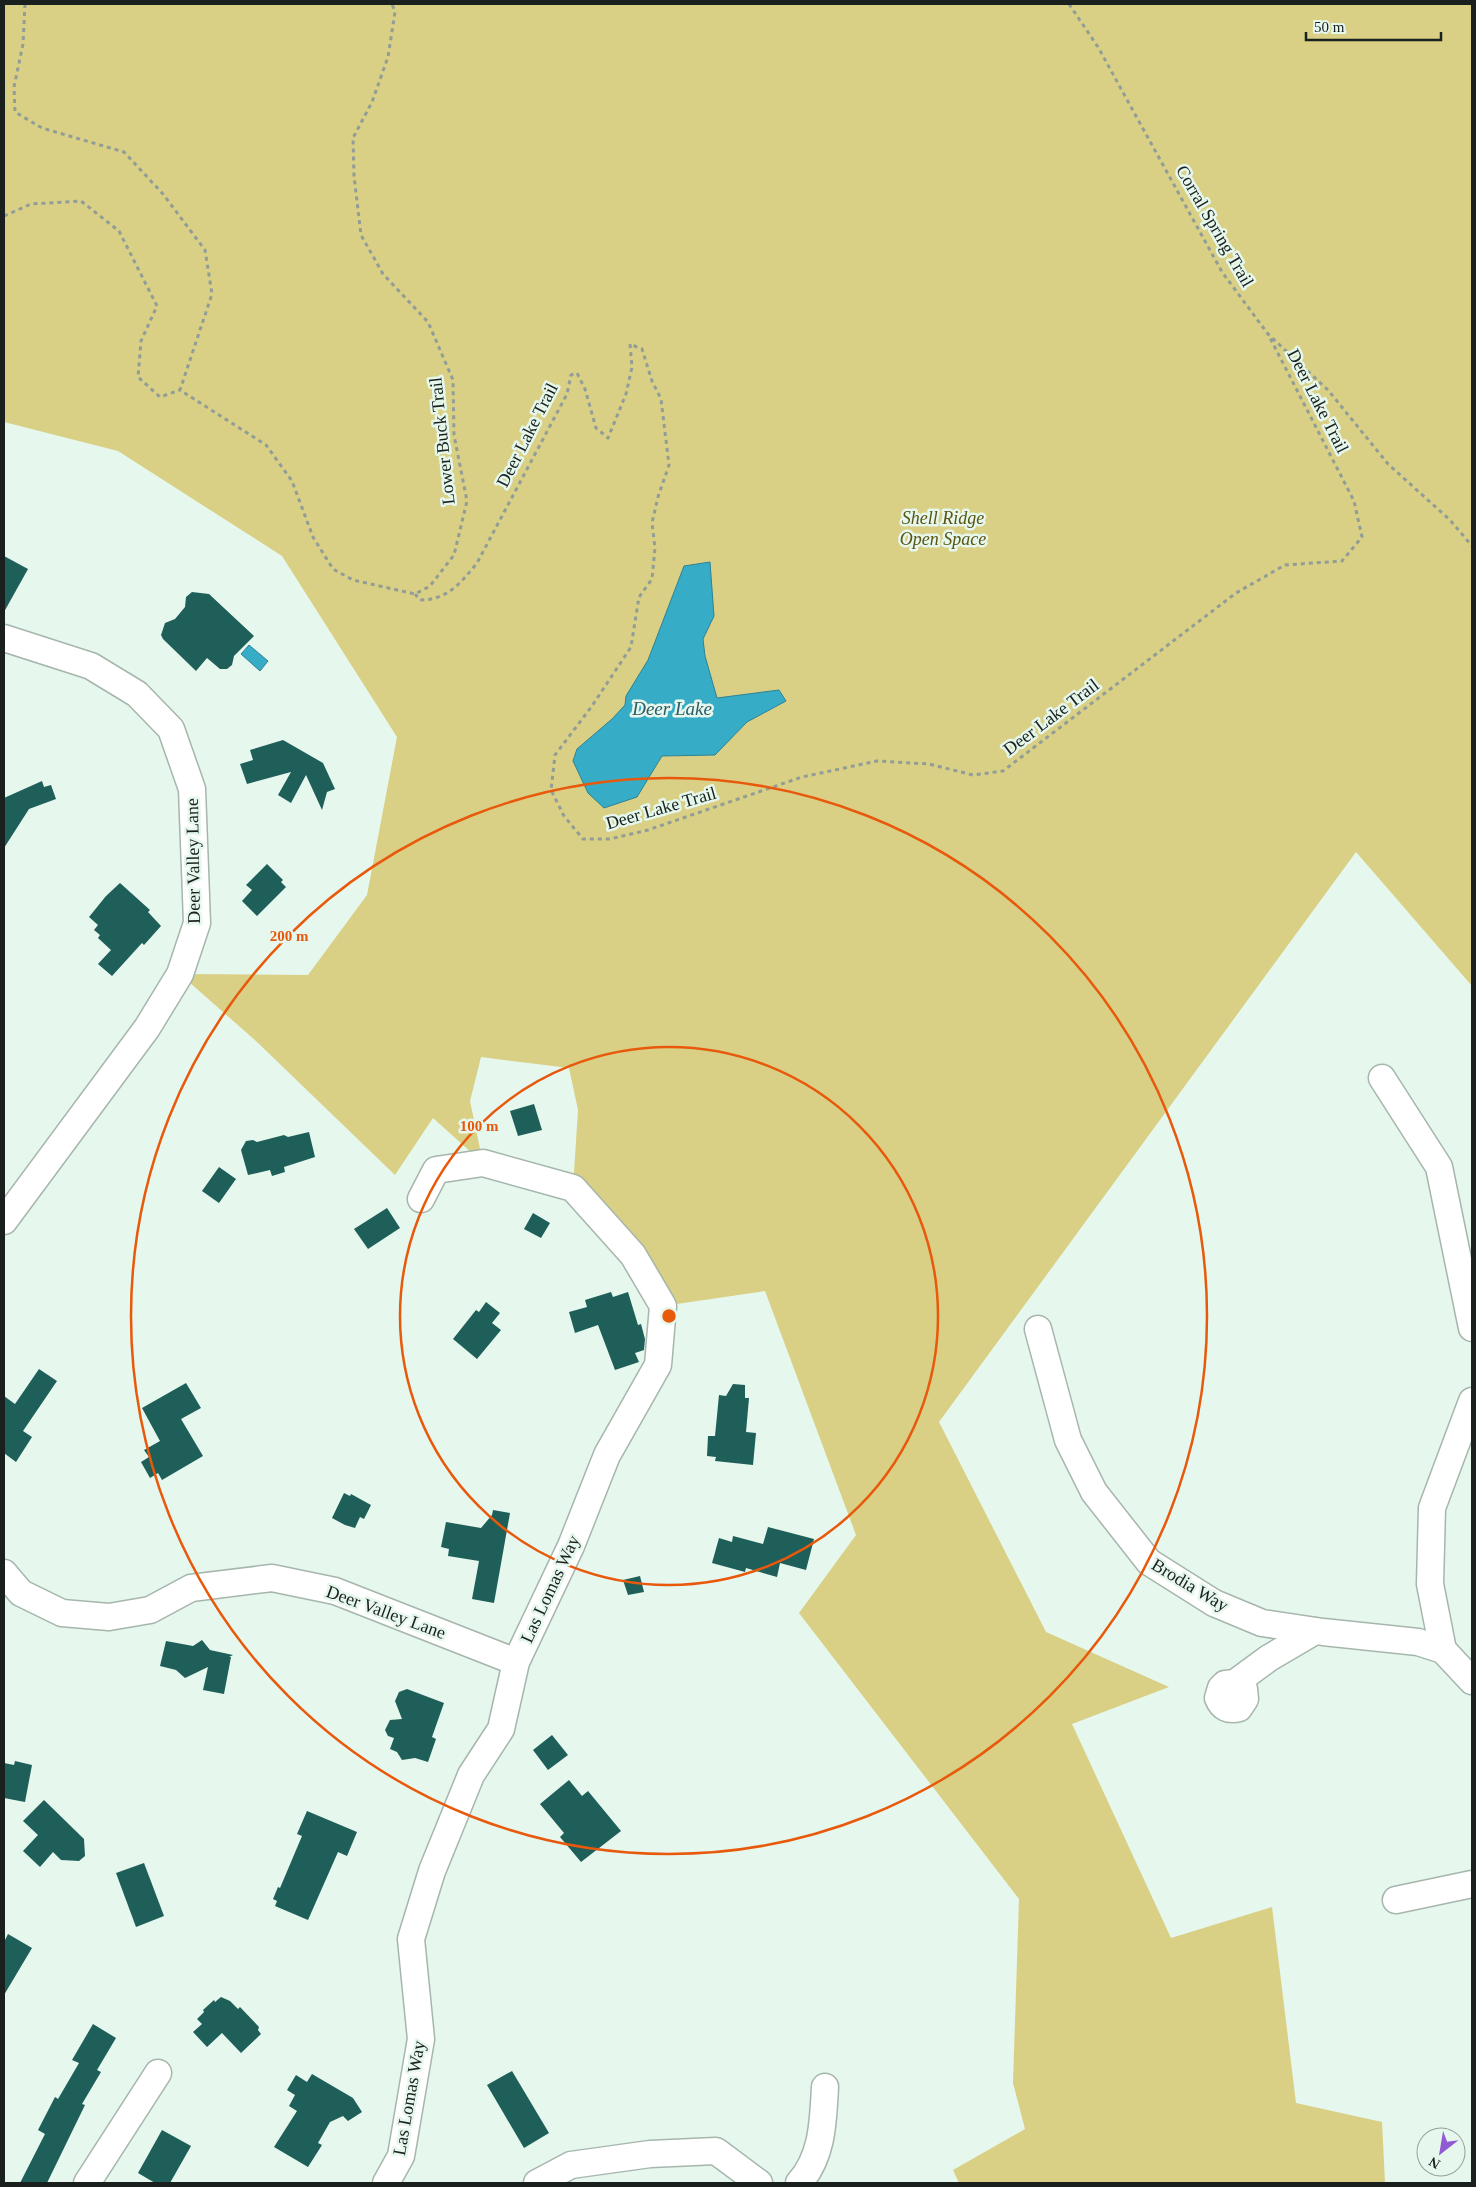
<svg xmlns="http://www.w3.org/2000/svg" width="1476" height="2187" font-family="Georgia,serif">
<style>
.green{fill:#d9d085}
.water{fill:#36acc7;stroke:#2e8294}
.building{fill:#1e5f5a}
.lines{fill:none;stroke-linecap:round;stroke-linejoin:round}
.minor-casing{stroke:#a6b6ac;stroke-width:29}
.path{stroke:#919d96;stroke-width:3;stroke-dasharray:4 4;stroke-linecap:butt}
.minor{stroke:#fff;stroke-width:26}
.ring{fill:none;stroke:#e8590c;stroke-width:2.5}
.labels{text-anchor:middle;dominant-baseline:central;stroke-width:5;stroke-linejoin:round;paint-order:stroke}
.street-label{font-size:18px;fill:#1a201d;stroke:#e6f7ed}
.park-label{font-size:18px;font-style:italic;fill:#5b5312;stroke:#e6f7ed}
.water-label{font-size:19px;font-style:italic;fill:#2d5c68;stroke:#e6f7ed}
.centre{fill:#e8590c;stroke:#e6f7ed;stroke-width:2.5}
.ring-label{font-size:15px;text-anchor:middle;font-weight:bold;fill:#e8590c;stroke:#e6f7ed;stroke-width:5;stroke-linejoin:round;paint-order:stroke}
</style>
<rect width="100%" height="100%" fill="#e6f7ed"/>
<polygon class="green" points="4,4 1472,4 1472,986 1356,852 939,1422 1046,1632 1169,1687 1072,1724 1171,1938 1272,1907 1296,2103 1382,2122 1385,2183 959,2183 953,2170 1025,2129 1013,2083 1019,1899 799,1613 856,1535 765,1291 663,1306 573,1188 578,1110 569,1068 481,1057 470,1101 483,1163 433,1118 395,1175 257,1042 180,974 308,975 367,895 397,737 282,556 118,451 4,422"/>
<g class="water">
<polygon points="710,562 714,616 703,639 705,656 717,698 779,690 786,701 747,722 715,755 662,756 637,797 604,808 588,793 573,761 577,749 612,719 625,705 626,696 648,660 684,566"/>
<polygon points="249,645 268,661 260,671 241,654"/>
</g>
<g class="building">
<polygon points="4,556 28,569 4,612"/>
<polygon points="192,592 209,594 254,636 234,656 232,665 227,669 220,669 207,658 196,671 163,639 161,635 165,623 175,619 185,607 186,597"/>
<polygon points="283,740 323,763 335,789 327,792 322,810 306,775 291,803 278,795 291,772 247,784 240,764 253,760 250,750"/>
<polygon points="42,781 44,787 51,785 56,799 29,809 4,848 4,798"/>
<polygon points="267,864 283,880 281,882 286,887 257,916 242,901 252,890 246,885"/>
<polygon points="120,883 150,910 148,912 161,926 144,945 142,943 112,976 98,964 111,950 98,938 100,935 94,930 98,925 89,917 106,896"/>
<polygon points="534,1104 542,1130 518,1136 510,1111"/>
<polygon points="309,1132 315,1157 284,1167 285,1172 272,1176 270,1170 248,1175 241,1150 246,1141 253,1140 257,1142 284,1135 288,1137"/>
<polygon points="219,1167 236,1179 219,1203 202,1191"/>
<polygon points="387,1208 400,1228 368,1249 354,1229"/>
<polygon points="533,1213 550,1223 541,1238 524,1229"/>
<polygon points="611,1292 613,1297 628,1292 638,1325 641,1324 645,1339 644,1350 635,1353 639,1362 615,1370 598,1325 575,1333 569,1312 587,1307 585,1300"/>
<polygon points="486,1302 500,1313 492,1323 501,1330 477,1359 453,1339 476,1310 479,1312"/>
<polygon points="39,1369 57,1381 23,1431 32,1437 16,1462 4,1453 4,1396 15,1404"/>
<polygon points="186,1383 201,1408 181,1419 203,1456 162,1480 158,1473 150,1478 141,1462 149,1457 144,1450 160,1441 142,1408"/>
<polygon points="733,1384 745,1385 745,1398 749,1398 746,1432 756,1433 753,1465 715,1461 716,1457 707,1456 708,1436 715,1436 719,1395 726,1396"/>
<polygon points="344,1493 350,1496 351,1494 371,1505 364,1519 360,1517 355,1528 345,1525 332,1518"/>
<polygon points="493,1510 510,1513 494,1603 472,1599 479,1561 448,1556 449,1549 441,1547 446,1522 481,1528 492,1515"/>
<polygon points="768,1527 814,1539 806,1570 780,1563 777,1577 746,1568 745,1572 712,1563 719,1538 732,1542 733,1536 763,1544"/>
<polygon points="640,1576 644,1592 628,1595 623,1580"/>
<polygon points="202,1640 210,1650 233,1655 229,1657 231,1657 224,1694 203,1690 208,1667 185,1678 176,1670 160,1666 166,1641 193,1646"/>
<polygon points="407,1689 444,1703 432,1737 436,1739 428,1762 415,1758 402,1760 397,1752 390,1749 394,1738 388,1736 385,1730 390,1720 402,1719 395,1701 399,1692"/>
<polygon points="552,1735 568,1755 548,1770 533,1750"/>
<polygon points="15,1761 32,1765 25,1802 4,1798 4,1763 14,1765"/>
<polygon points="569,1780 582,1796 588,1791 621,1831 581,1862 560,1837 564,1833 540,1804"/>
<polygon points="44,1800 84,1839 85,1856 79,1861 61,1860 53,1852 40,1867 23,1851 38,1835 23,1821"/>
<polygon points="307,1811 357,1832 347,1856 338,1852 308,1920 275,1906 277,1901 273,1899 278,1887 280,1888 302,1836 297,1834"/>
<polygon points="144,1863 164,1916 136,1927 116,1873"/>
<polygon points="8,1934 32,1948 4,1995 4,1942"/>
<polygon points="221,1997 230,2001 238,2009 240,2007 259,2027 258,2030 261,2034 241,2053 222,2033 207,2047 193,2032 202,2024 197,2019 204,2012 203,2010 214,2000 215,2002"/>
<polygon points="93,2024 116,2038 97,2070 101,2072 82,2104 85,2105 47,2183 20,2183 45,2134 38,2130 55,2097 58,2099 79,2063 72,2060"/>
<polygon points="512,2071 549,2133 524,2148 487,2085"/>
<polygon points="312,2074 353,2098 362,2112 348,2121 343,2116 330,2122 318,2143 322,2145 308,2167 274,2147 297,2111 289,2106 295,2095 287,2090 296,2075 307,2082"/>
<polygon points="162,2130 191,2146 170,2183 155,2183 138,2173"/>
</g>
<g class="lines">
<g class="minor-casing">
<g id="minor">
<polyline points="4,638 91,666 137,694 171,729 192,789 197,923 180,974 147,1028 4,1221"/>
<polyline points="1382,1078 1439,1167 1472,1328"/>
<polyline points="1038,1329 1068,1440 1094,1492 1149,1562 1214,1603 1262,1623 1323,1632 1418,1642 1443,1650 1472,1681"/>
<polyline points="4,1573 21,1593 62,1613 109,1617 150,1610 191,1588 272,1578 335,1591 516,1662"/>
<polyline points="1443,1650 1430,1584 1432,1508 1472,1401"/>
<path d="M1235,1683L1244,1689L1245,1699L1239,1708C1229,1711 1222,1708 1218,1698L1221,1688L1225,1684L1235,1683L1269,1658L1315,1631"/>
<polyline points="1396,1900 1472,1884"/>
<polyline points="87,2183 158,2073"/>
<polyline points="386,2183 401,2156 421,2039 411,1939 432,1871 471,1775 501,1729 516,1662 571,1546 607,1455 658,1365 663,1306 633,1255 573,1188 483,1163 436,1170 421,1199"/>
<polyline points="537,2183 571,2165 650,2154 716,2151 759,2183"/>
<path d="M799,2183C823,2156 823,2121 825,2087"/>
</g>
</g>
<g class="path">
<polyline points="25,4 23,44 14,87 15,112 42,128 124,152 163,194 205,250 212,294 180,390 266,445 292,481 313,537 333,569 353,580 415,594 430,586 454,555 467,501 454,435 453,380 428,322 383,274 361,235 354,176 353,138 372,102 388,57 395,12 392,4"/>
<polyline points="1069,4 1098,47 1222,272 1268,334 1328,390 1388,464 1450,520 1472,546"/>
<polyline points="4,216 31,204 81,201 119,231 157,306 141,341 138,377 160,397 180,390"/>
<path d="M415,594L420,600C447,600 461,583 477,563L567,394L571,375L577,373L585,389L596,428L608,438L626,394L632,367L630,344L642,349L652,381L661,399L669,465L658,497L652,523L655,548L652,579L639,597L631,647L592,706L555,755L551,790L564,816L583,839H610L648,830L802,777L877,761L929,764L973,775L1003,771L1236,593L1285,565L1342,561L1362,537L1354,501L1268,334"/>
</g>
<use href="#minor" class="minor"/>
</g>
<g class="ring">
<circle cx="669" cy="1316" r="269"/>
<circle cx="669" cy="1316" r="538"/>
</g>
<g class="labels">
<g class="street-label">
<text transform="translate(1215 226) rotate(60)">Corral Spring Trail</text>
<text transform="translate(1318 401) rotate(63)">Deer Lake Trail</text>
<text transform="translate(527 435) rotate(-63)">Deer Lake Trail</text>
<text transform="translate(442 441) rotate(-96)">Lower Buck Trail</text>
<text transform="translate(1051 717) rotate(-37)">Deer Lake Trail</text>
<text transform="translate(661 808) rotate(-16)">Deer Lake Trail</text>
<text transform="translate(193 861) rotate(-91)">Deer Valley Lane</text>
<text transform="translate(1190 1585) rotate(31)">Brodia Way</text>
<text transform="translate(550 1589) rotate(-65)">Las Lomas Way</text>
<text transform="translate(386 1612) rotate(20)">Deer Valley Lane</text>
<text transform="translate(409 2098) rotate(-80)">Las Lomas Way</text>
</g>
<g class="park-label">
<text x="943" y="518">Shell Ridge<tspan x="943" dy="21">Open Space</tspan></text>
</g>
<g class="water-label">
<text x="672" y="708">Deer Lake</text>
</g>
</g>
<circle cx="669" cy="1316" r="8" class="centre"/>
<g class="ring-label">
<text x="289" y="941">200 m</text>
<text x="479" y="1131">100 m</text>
</g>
<rect width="1476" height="2187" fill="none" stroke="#1a201d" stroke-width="10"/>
<g transform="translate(1441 2152) rotate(211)"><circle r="24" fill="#e6f7ed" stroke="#94a19a"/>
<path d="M0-4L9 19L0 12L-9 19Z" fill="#915bd3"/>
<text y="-8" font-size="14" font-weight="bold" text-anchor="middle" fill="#1a201d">N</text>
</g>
<path d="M1306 32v8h135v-8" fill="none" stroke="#1a201d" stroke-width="2.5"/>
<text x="1314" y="32" font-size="15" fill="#1a201d" stroke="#e6f7ed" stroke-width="4" paint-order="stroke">50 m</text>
</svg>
